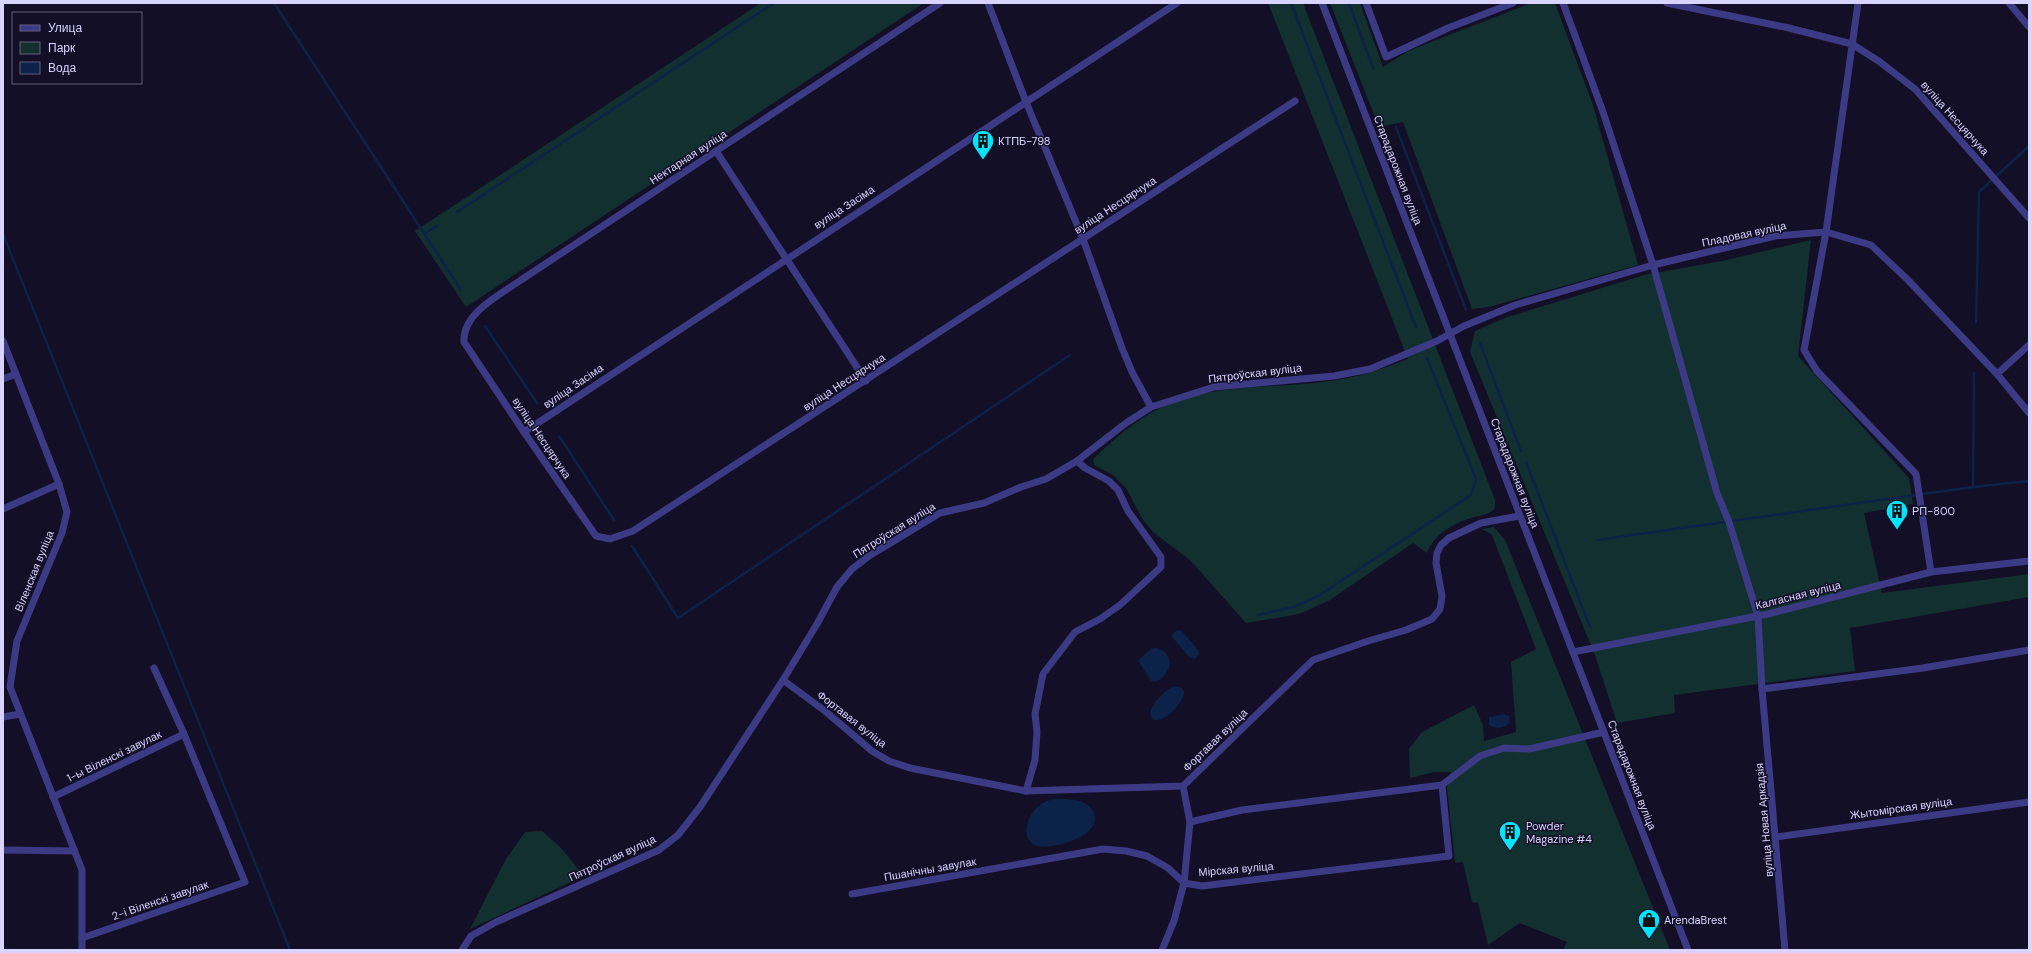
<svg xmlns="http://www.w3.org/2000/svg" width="2032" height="953" font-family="'DM Sans',sans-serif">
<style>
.green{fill:#12302f}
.water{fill:#0c2248}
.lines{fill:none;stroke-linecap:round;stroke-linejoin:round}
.stream{stroke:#0c2248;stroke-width:2.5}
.street{stroke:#3d3a85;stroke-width:7}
.labels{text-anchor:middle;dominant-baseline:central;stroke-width:3;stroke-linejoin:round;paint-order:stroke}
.street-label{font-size:11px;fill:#d9d4ff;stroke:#130f26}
.poi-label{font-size:11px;fill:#d9d4ff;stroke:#130f26;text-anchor:start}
</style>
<rect width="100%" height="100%" fill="#130f26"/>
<g class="green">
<polygon points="761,3 924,3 466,307 415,231"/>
<path d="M1268,3H1303L1495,500C1495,505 1496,508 1492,511C1487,515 1480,516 1474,517C1454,523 1435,533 1427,553L1413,543L1330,600L1299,614L1246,623L1190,560L1153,532L1143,520L1126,488L1113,475L1094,465L1093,459C1117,437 1139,416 1171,403C1222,383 1276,389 1330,381C1357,378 1382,369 1408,359Z"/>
<polygon points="1330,3 1360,3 1383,67 1408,51 1531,3 1555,3 1593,105 1638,265 1489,307 1472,309 1403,122 1379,127"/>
<polygon points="1811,240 1798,356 1909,478 1913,504 1864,513 1882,593 2029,574 2029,597 1850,628 1855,671 1674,695 1675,713 1617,723 1595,655 1470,352 1475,331 1505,318 1644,275 1722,261"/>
<polygon points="1494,527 1505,540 1670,950 1563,950 1567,942 1520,923 1488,945 1478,903 1472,902 1463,862 1455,863 1447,787 1451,772 1434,772 1410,778 1409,749 1422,732 1474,705 1483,725 1484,741 1516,732 1511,662 1536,649 1492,535 1482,529"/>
<polygon points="542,831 561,848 584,876 470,929 506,859 525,832"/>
</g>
<g class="water">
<polygon points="1177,630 1182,631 1198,650 1199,654 1195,659 1190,658 1173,638 1172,635"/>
<path d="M1152,648C1163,646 1175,660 1168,670C1166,675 1161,679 1156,682L1151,681L1138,660Z"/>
<path d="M1174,686L1182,688L1184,691C1184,703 1165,723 1153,720L1150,714C1152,702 1164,691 1174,686Z"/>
<path d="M1504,714L1509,716L1510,723C1504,728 1496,730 1489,725V717Z"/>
<path d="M1054,799C1067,799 1086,798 1093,811C1106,837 1049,851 1035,845C1025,841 1025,827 1029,819C1035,807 1041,802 1054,799Z"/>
</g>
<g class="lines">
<g class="stream">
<polyline points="274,3 461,290"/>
<polyline points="1291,3 1416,327"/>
<polyline points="1349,3 1373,68"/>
<polyline points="1396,127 1466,310"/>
<polyline points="457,212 774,3"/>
<polyline points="425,233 438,225"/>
<polyline points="3,234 290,950"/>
<polyline points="1976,322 1979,192 2029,146"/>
<polyline points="485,326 537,403"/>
<polyline points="1480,343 1521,451"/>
<polyline points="559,436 614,520"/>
<polyline points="1526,462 1590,627"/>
<polyline points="1973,487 1974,373"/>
<polyline points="1597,540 1973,487 2029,481"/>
<polyline points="632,546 678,618 1070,355"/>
<polyline points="1258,615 1294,607 1318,596 1471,495 1476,479 1427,358"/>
</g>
<g class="street">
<path d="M940,3L521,280C501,294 462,313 464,342L524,432L596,536L610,539L633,531L1295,101"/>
<polyline points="988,3 1026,102 1083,239 1122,348 1132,372 1151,407"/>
<polyline points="1322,3 1688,950"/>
<polyline points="1366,3 1386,57 1448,28 1513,3"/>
<polyline points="1563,3 1603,112 1653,265 1717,493 1729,522 1758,616 1762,689 1785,950"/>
<polyline points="1667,3 1789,28 1852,44 1880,62 1915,89 2029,218"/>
<polyline points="1858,3 1826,232 1804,350 1817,371 1916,474 1931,572"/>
<polyline points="2009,3 2029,27"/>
<polyline points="716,151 866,381"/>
<polyline points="3,341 59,484 67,512 62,533 17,641 10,687 82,870 82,950"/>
<polyline points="1997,374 2029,345"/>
<polyline points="3,379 16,374"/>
<polyline points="524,432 1177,3"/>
<polyline points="3,509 59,484"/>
<polyline points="1573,652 1768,614 1931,572 2029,561"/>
<polyline points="783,680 825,711 872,751 889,761 910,768 1026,791 1183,786 1313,660 1368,641 1406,630 1432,619 1440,609 1442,596 1436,563 1437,553 1441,545 1449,538 1481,523 1519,516"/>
<polyline points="1762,689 1923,668 2029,650"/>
<polyline points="3,717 20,714"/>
<polyline points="1026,791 1035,760 1037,732 1035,714 1043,674 1075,632 1100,619 1120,605 1161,567 1161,557 1128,511 1118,490 1109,481 1085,468 1077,461"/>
<polyline points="53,797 184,734"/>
<polyline points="1190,822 1242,810 1442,785 1480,756 1504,748 1529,749 1604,732"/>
<polyline points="1776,837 2029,802"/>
<polyline points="3,850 74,851"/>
<polyline points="852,894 1103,849 1126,851 1147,856 1168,868 1184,883 1202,886 1449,856 1442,785"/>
<polyline points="82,938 245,882 184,734 154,668"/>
<polyline points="462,950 471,936 496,922 659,850 678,835 700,807 783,680 817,624 837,587 852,569 869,556 940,513 984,503 1021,487 1046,479 1077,461 1126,423 1151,407 1214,387 1334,376 1370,369 1437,341 1464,326 1515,305 1653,265 1775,236 1826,232 1871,245 1907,279 1997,374 2029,413"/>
<polyline points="1162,950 1174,921 1184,883 1190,822 1183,786"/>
</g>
</g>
<defs>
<g id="building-pin" transform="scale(1.15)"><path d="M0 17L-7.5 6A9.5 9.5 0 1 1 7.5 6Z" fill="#00e5ff" stroke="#130f26"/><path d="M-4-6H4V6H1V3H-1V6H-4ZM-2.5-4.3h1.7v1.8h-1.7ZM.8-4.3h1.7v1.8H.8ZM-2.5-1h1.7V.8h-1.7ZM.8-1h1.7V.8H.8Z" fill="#111"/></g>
<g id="shop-pin" transform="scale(1.15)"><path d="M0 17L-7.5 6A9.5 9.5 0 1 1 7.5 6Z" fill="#00e5ff" stroke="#130f26"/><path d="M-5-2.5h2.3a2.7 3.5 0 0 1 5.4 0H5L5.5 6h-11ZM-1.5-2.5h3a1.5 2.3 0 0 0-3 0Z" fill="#111"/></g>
</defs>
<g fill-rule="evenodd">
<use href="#building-pin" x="983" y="141"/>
<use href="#building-pin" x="1897" y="511"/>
<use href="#building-pin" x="1510" y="832"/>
<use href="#shop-pin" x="1649" y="920"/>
</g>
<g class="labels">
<g class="street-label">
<text transform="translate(1955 118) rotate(48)">вуліца Несцярчука</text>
<text transform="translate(688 157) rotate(-33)">Нектарная вуліца</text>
<text transform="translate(1398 170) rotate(69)">Старадарожная вуліца</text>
<text transform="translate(1115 205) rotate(-33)">вуліца Несцярчука</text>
<text transform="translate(844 207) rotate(-33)">вуліца Засіма</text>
<text transform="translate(1744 234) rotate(-12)">Пладовая вуліца</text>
<text transform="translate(1255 373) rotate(-7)">Пятроўская вуліца</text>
<text transform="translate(844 382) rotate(-33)">вуліца Несцярчука</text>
<text transform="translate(573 386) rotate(-34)">вуліца Засіма</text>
<text transform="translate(542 438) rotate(56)">вуліца Несцярчука</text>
<text transform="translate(1515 473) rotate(69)">Старадарожная вуліца</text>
<text transform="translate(894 530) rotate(-32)">Пятроўская вуліца</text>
<text transform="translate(34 571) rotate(-68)">Віленская вуліца</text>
<text transform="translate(1798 595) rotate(-14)">Калгасная вуліца</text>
<text transform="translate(852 719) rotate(38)">Фортавая вуліца</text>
<text transform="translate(1215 740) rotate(-44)">Фортавая вуліца</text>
<text transform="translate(114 756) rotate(-26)">1-ы Віленскі завулак</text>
<text transform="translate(1632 775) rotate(69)">Старадарожная вуліца</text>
<text transform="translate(1901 808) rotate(-8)">Жытомірская вуліца</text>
<text transform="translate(1764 820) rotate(-95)">вуліца Новая Аркадзія</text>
<text transform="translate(612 858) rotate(-25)">Пятроўская вуліца</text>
<text transform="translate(930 869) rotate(-10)">Пшанічны завулак</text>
<text transform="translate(1236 869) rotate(-5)">Мірская вуліца</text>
<text transform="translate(160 900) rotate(-19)">2-і Віленскі завулак</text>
</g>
<g class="poi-label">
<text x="998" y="141">КТПБ-798</text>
<text x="1912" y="511">РП-800</text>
<text x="1526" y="826">Powder<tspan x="1526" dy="13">Magazine #4</tspan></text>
<text x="1664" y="920">ArendaBrest</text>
</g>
</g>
<rect width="2032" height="953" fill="none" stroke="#d9d4ff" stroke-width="8"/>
<rect x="12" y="12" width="130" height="72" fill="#130f26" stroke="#625e7d"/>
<rect x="20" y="25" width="20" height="6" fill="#3d3a85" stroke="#625e7d"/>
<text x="48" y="32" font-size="12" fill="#d9d4ff">Улица</text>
<rect x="20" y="42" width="20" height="12" fill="#12302f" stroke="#625e7d"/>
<text x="48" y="52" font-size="12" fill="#d9d4ff">Парк</text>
<rect x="20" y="62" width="20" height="12" fill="#0c2248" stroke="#625e7d"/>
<text x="48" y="72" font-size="12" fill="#d9d4ff">Вода</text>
</svg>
